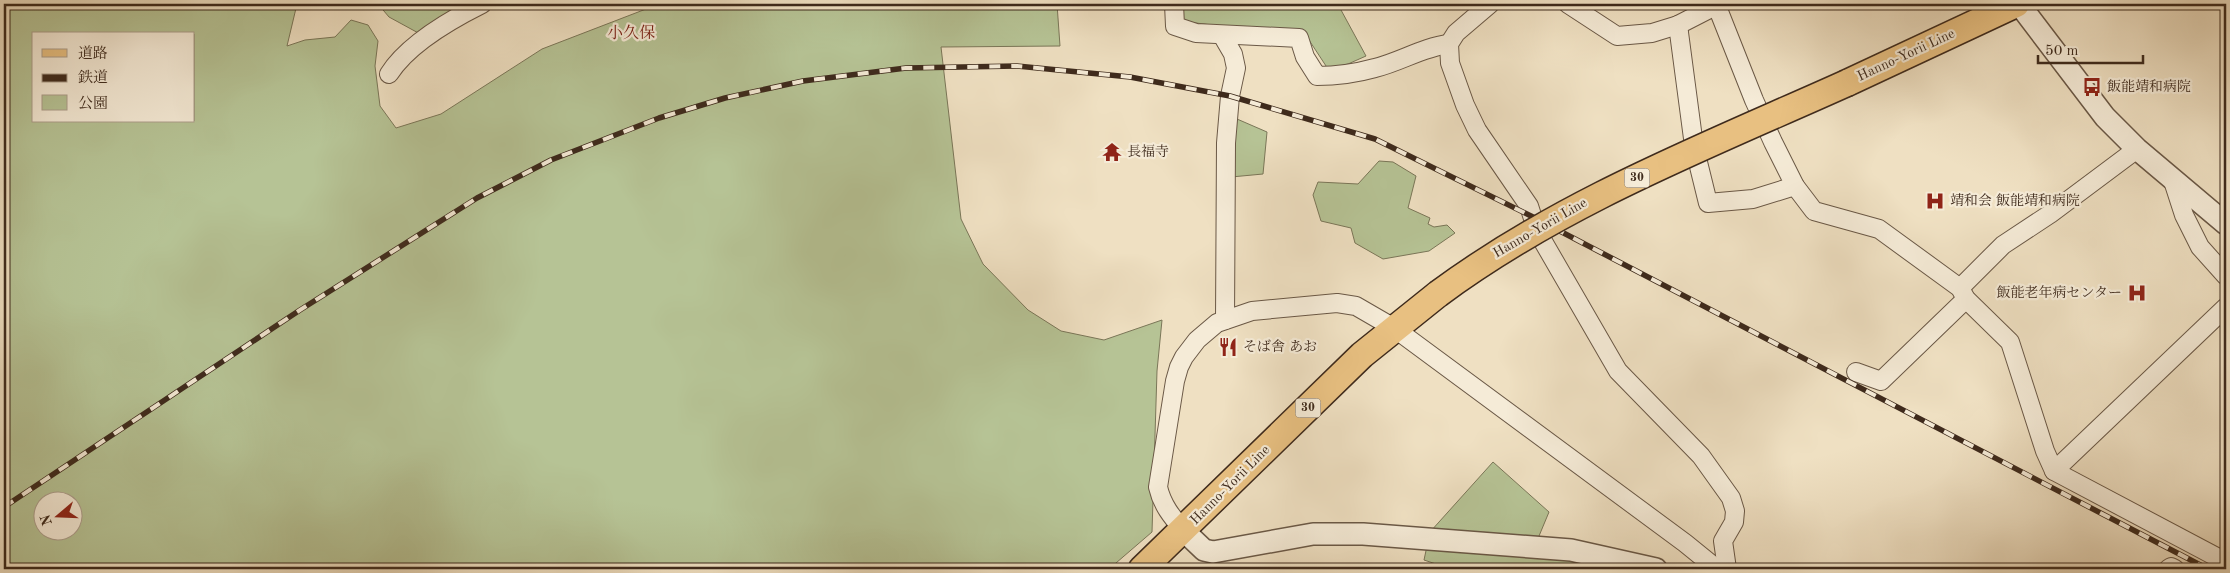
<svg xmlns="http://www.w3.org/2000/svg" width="2230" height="573" font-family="'Old Standard TT','Noto Serif JP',serif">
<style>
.green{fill:#b6c395;stroke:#7a7658;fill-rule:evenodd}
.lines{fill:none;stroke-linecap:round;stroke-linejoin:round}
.minor-casing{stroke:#6a5846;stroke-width:20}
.tertiary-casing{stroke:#6a5846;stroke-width:24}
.primary-casing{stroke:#3e2a1c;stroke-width:29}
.minor{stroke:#f5ebd7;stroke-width:18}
.tertiary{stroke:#f5ebd7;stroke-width:21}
.primary{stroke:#e8c081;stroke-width:26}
.rail-casing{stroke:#3e2a1c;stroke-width:5.5}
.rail{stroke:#f5ebd7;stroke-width:4;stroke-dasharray:11;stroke-linecap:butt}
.primary-bridge-casing{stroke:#3e2a1c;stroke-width:29;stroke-linecap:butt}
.primary-bridge{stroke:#e8c081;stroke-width:26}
.labels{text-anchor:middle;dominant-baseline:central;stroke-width:4.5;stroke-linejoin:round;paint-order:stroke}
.shield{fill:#f5ebd7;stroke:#756454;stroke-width:1}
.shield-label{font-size:12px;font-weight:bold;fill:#3e2a1c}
.street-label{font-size:14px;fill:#3e2a1c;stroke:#f5ebd7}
.poi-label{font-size:14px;fill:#3e2a1c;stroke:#f5ebd7;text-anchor:start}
.quarter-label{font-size:16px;fill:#7a1f14;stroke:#f5ebd7}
</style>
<rect width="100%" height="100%" fill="#efe0c2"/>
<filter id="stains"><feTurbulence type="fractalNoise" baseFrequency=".004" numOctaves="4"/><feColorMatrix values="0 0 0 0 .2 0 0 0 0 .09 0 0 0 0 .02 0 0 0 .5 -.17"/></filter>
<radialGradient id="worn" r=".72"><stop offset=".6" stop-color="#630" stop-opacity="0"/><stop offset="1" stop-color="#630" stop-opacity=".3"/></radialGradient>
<g class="green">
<path d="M4,4H297L287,46L305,40L335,37L351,20L368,25L378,41L375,66L380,106L396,128L441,114L542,49L659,4H1057L1060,46L941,47L961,219L983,264L1028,310L1061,331L1104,340L1162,320L1157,371L1152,532L1109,569H4ZM34,34H194V121H34ZM42,500H72V530H42Z"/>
<polygon points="378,4 487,4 433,41 389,17"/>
<polygon points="1182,4 1342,4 1341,10 1366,56 1348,64 1328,69 1307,37 1180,21"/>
<polygon points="1237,119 1267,132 1263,174 1231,177 1232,124"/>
<polygon points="1379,161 1393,162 1416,176 1408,208 1430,218 1428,224 1434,227 1447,225 1455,233 1429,251 1383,259 1355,243 1351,228 1321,221 1313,195 1318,182 1358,184"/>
<polygon points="1493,462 1549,512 1539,536 1611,569 1451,569 1424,560 1430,532"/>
</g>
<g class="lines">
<g class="minor-casing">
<g id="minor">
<path d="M1174,4L1175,26L1196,33L1299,38L1305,57L1317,76C1336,76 1357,73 1375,68C1400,62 1423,47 1449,44"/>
<polyline points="1490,4 1456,33 1449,44 1450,63 1465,105 1477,130 1529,206 1537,231 1618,371 1701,456 1731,498 1735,511 1734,522 1723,541 1727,569"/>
<polyline points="1568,4 1617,36 1652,33 1678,25 1719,4"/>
<polyline points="1716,4 1754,100 1773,142 1795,186 1814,211 1879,229 1960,288 1966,299 2010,342 2045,451 2054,471 2226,562"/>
<polyline points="1678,25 1694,146 1708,203 1753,199 1795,186"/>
<polyline points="1222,35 1233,54 1236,68 1230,96 1226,143 1225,320"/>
<path d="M389,74C408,44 450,20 482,4"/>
<polyline points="2172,178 2184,215 2200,247 2226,276"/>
<polyline points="1960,288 2003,245 2050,214 2137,149"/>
<polyline points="1856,372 1881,381 1966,299"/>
<polyline points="2054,471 2226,307"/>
<path d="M1184,531C1172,517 1162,505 1158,487L1175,381L1179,367L1184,357L1197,340L1217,323L1252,311L1337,303L1356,306L1394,328L1685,543L1717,569"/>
<polyline points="2168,569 2171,567 2175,569"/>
</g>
</g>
<g class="tertiary-casing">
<g id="tertiary">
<polyline points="2019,4 2105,117 2137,149 2226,224"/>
<polyline points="1184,531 1204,550 1213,552 1313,534 1363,534 1571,550 1656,569"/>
</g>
</g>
<g class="primary-casing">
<g id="primary">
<polyline points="1847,83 2016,4"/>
<polyline points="1142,569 1362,355 1438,294"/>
</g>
</g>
<use href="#minor" class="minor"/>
<use href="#tertiary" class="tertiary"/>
<use href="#primary" class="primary"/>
<g class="rail-casing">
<polyline id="rail" points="4,507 300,310 477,198 551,160 659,118 725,98 803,81 906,68 1017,66 1130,77 1230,96 1375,139 1531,216 2208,569"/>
</g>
<use href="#rail" class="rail"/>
<g class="primary-bridge-casing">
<path id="primary-bridge" d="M1438,294C1562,202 1707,146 1847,83"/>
</g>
<use href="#primary-bridge" class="primary-bridge"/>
</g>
<defs>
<g id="bus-bare" transform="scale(1.5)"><path d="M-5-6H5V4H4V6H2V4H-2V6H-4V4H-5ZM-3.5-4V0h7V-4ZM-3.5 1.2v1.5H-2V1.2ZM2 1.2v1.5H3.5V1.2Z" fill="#8f2418" stroke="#f5ebd7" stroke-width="2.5" paint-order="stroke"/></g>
<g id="temple-bare" transform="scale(1.5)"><path d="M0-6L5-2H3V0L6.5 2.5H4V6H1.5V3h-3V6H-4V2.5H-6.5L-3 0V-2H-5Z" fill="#8f2418" stroke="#f5ebd7" stroke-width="2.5" paint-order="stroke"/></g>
<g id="hospital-bare" transform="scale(1.5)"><path d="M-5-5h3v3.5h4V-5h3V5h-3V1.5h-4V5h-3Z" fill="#8f2418" stroke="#f5ebd7" stroke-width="2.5" paint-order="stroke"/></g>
<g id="restaurant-bare" transform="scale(1.5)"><path d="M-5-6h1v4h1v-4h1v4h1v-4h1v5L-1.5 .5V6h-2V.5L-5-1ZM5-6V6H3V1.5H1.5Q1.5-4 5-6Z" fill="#8f2418" stroke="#f5ebd7" stroke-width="2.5" paint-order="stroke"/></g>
</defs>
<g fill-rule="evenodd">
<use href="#bus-bare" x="2092" y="87"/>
<use href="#temple-bare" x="1112" y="152"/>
<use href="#hospital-bare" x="1935" y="201"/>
<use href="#hospital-bare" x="2137" y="293"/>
<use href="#restaurant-bare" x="1228" y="347"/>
</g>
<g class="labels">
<g class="shield">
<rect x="1624.5" y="168.5" width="25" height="19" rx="4"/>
<rect x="1295.5" y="398.5" width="25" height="19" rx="4"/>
</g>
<g class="shield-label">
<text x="1637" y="178">30</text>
<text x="1308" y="408">30</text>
</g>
<g class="street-label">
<text transform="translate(1906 55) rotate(-25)">Hanno-Yorii Line</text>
<text transform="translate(1540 228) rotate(-30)">Hanno-Yorii Line</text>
<text transform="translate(1230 485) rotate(-45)">Hanno-Yorii Line</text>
</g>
<g class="poi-label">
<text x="2107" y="87">飯能靖和病院</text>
<text x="1127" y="152">長福寺</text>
<text x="1950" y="201">靖和会 飯能靖和病院</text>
<text x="2122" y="293" text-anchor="end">飯能老年病センター</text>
<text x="1243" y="347">そば舎 あお</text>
</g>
<g class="quarter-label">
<text x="631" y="34">小久保</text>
</g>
</g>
<rect width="2230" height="573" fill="none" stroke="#efe0c2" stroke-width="20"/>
<rect x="5" y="5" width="2220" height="563" fill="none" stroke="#3e2a1c" stroke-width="2.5"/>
<rect x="10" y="10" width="2210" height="553" fill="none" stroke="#3e2a1c"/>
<rect x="32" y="32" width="162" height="90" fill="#f5ebd7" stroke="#ac9e8c"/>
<rect x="42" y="49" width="25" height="8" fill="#e8c081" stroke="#ac9e8c"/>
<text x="78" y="58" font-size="15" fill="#3e2a1c">道路</text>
<rect x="42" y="74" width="25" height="8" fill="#3e2a1c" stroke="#ac9e8c"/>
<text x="78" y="82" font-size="15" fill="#3e2a1c">鉄道</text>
<rect x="42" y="95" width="25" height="15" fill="#b6c395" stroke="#ac9e8c"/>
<text x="78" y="108" font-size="15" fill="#3e2a1c">公園</text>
<g transform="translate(58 516) rotate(251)"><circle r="24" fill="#f5ebd7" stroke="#ac9e8c"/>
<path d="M0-4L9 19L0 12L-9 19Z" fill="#8f2418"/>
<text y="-8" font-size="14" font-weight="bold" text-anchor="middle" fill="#3e2a1c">N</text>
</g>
<path d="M2038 55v8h105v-8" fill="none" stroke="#3e2a1c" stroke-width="2.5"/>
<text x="2045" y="55" font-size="15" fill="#3e2a1c" stroke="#f5ebd7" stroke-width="4" paint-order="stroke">50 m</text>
<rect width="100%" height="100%" filter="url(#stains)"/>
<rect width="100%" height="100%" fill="url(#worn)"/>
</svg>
